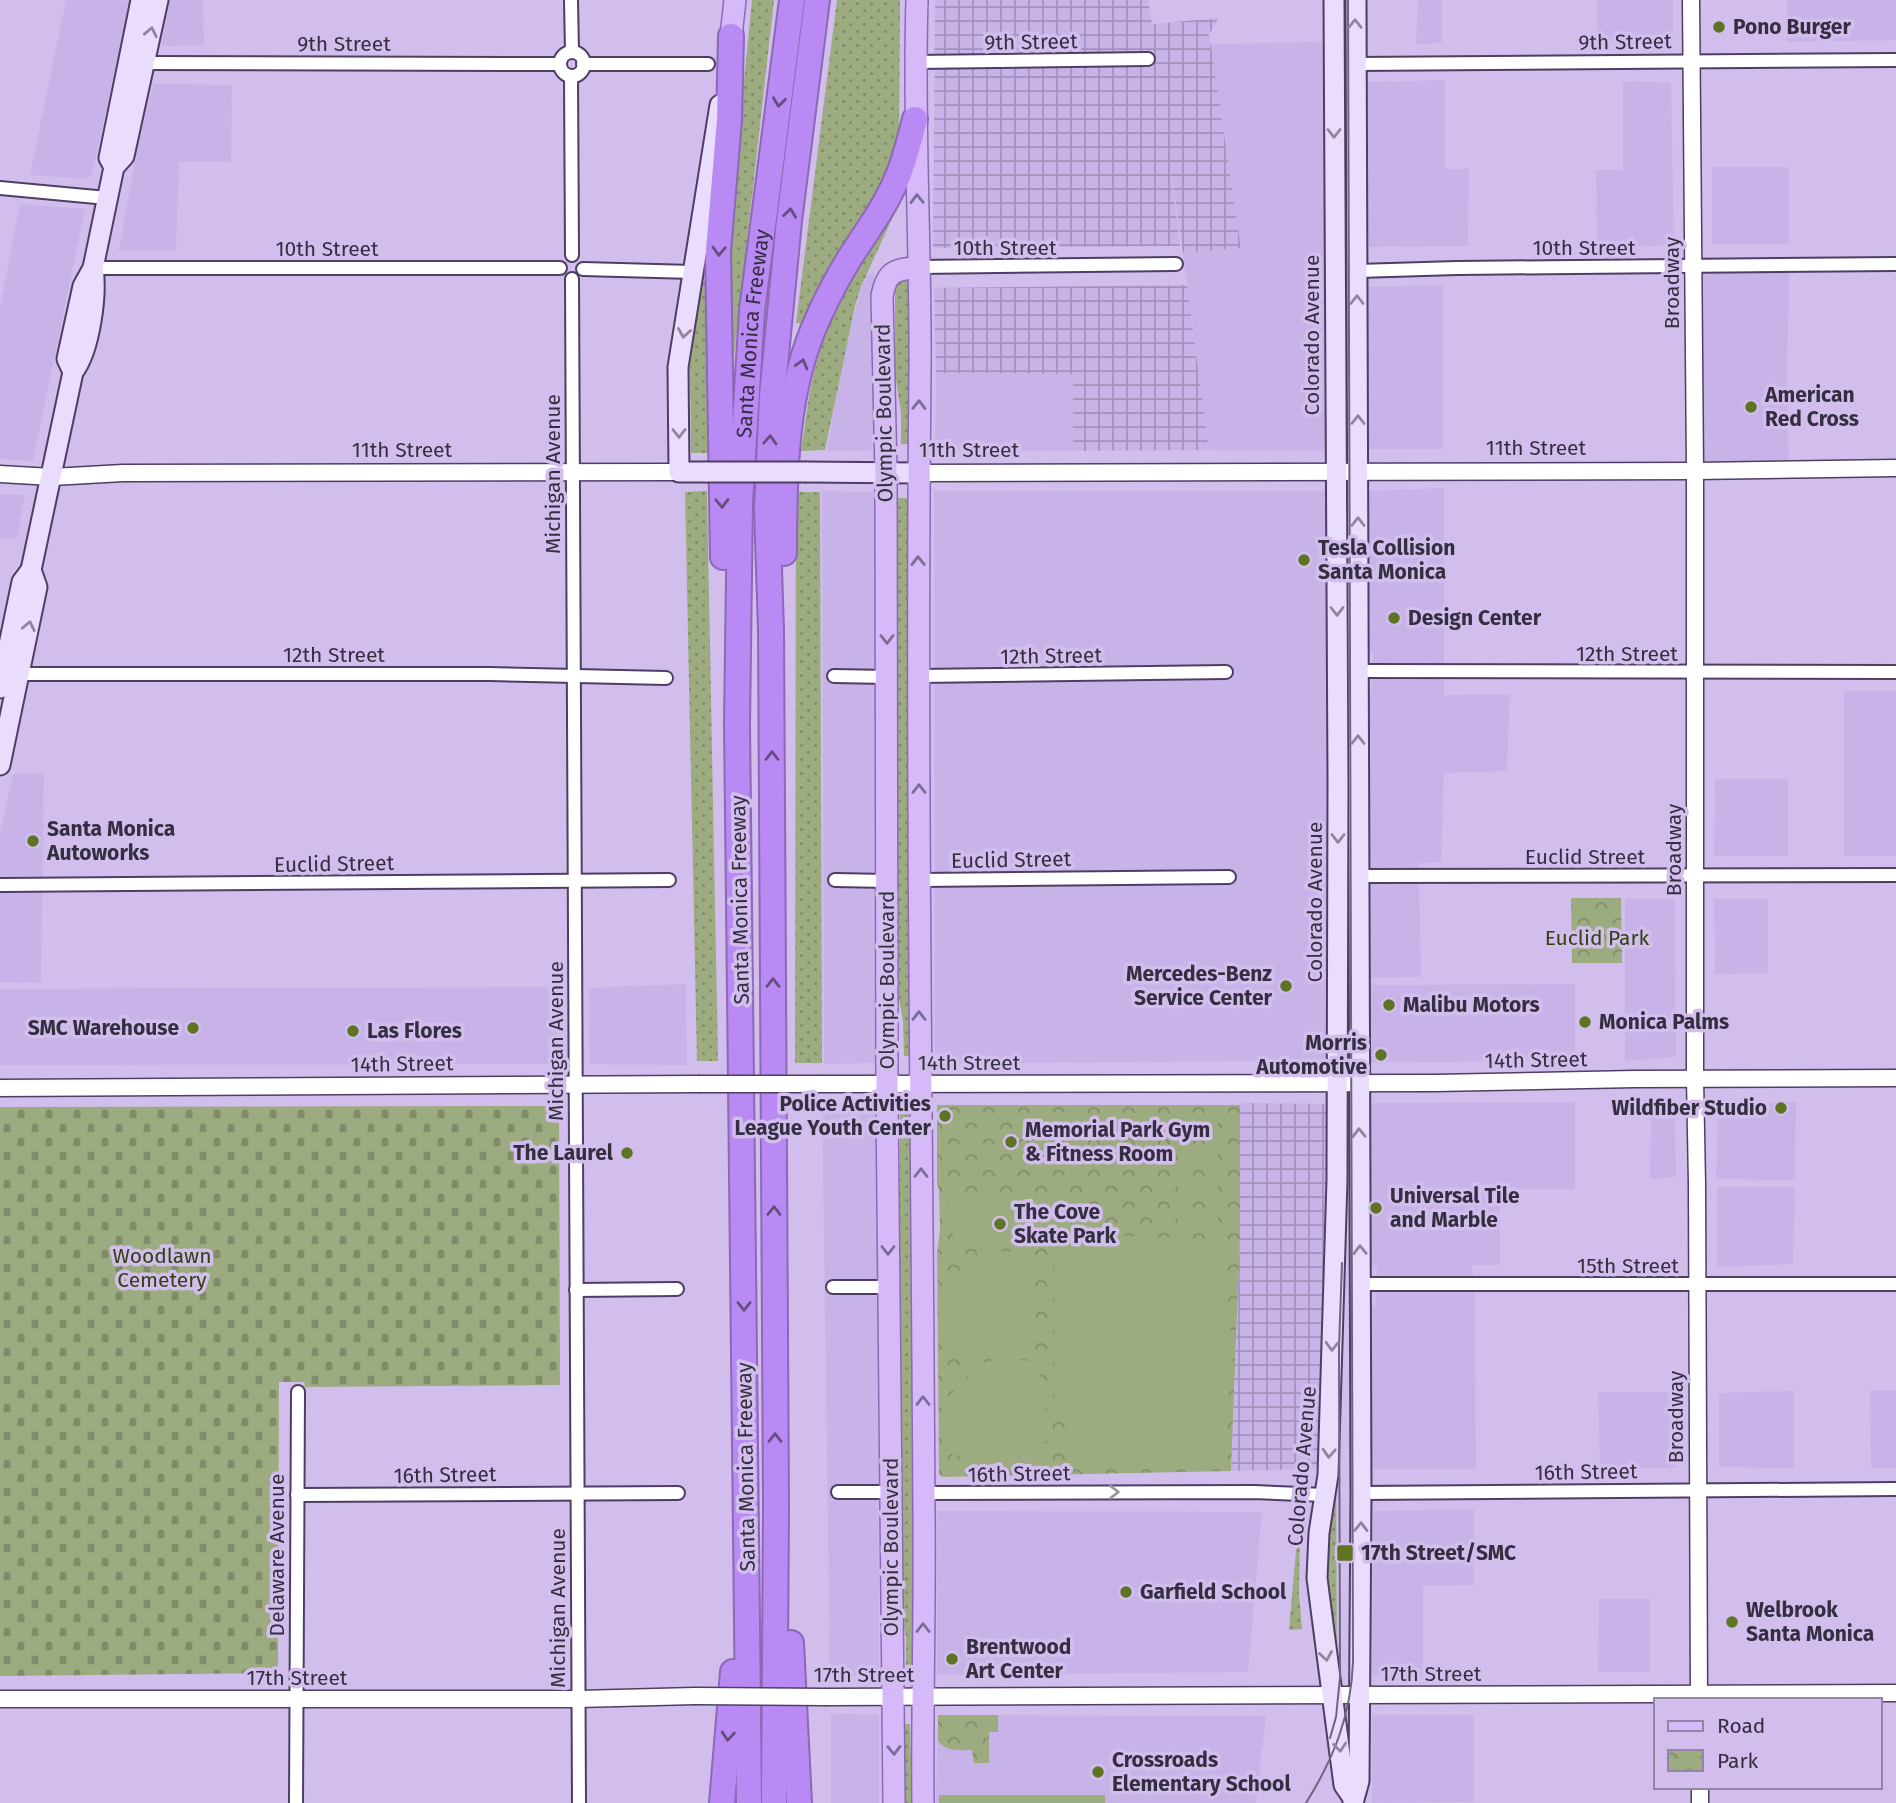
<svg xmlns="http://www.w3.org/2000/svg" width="1896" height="1803" font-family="'Fira Sans',sans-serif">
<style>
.built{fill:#c8b3e9}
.industrial{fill:url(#industrial-grid)}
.grass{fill:url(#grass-dots)}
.cemetery{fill:url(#cemetery-stones)}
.park{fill:url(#park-crowns)}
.pitch{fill:#9dac80}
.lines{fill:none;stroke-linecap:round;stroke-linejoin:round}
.minor-casing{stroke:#4e3d65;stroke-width:16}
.tertiary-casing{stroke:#4e3d65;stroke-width:19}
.secondary-casing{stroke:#4e3d65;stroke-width:23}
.primary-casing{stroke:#8b69b5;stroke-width:24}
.motorway-casing{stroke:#8b69b5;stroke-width:28}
.minor{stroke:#fff;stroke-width:12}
.tertiary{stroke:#fff;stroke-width:16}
.secondary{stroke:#eadcfc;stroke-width:19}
.primary{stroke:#d5b9f8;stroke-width:21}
.motorway{stroke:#b98af4;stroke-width:24}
.tram{stroke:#6f6380;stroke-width:2}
.tertiary-bridge-casing{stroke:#4e3d65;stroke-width:19;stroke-linecap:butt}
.secondary-bridge-casing{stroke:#4e3d65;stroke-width:23;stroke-linecap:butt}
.tertiary-bridge{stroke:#fff;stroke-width:16}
.secondary-bridge{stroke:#eadcfc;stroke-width:19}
.oneway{stroke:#90849e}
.oneway2{stroke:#634e7f}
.oneway3{stroke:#7d6c93}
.oneway4{stroke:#9a96a0}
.poi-dot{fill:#5e7323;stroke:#d1beed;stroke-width:2.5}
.labels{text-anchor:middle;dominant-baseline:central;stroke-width:7;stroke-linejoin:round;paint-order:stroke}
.poi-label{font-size:21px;font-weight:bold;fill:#352d40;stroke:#d1beed;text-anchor:start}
.street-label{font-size:21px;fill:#352d40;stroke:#d1beed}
.park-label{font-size:21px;fill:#34410e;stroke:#d1beed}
</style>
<defs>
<pattern id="industrial-grid" width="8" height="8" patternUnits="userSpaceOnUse" patternTransform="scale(1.75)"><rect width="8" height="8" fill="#c8b3e9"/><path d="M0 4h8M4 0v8" fill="none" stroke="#a392be"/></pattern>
<pattern id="grass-dots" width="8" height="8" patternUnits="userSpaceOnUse" patternTransform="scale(1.75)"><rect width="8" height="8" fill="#9dac80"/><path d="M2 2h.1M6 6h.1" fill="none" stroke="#818c6a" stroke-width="1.8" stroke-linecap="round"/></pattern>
<pattern id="cemetery-stones" width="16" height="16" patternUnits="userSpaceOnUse" patternTransform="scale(1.75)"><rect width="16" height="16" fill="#9dac80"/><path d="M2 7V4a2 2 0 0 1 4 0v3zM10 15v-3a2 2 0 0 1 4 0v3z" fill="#818c6a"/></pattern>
<pattern id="park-crowns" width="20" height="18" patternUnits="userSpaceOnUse" patternTransform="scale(1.75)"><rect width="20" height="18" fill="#9dac80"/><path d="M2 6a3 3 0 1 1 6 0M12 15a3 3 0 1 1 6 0" fill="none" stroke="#818c6a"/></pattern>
</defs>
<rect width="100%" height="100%" fill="#d1beed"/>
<g class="built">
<polygon points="66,0 130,0 92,175 88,179 30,175"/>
<polygon points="170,0 203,0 204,45 161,46"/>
<polygon points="1338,0 1351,0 1353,460 1340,460"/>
<polygon points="1418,0 1442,0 1442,43 1416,44"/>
<polygon points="1597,0 1673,0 1673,42 1597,43"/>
<polygon points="1787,0 1896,0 1896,40 1787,42"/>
<polygon points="1325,42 1327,451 1209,450 1183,253 1241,248 1210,44"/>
<polygon points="1445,80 1445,169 1469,169 1468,246 1370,247 1366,242 1367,82"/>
<polygon points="1623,81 1671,83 1674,245 1597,247 1596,170 1623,170"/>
<polygon points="153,84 232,85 231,162 179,162 176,250 119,251 135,161"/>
<rect x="1712" y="167" width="77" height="77"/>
<polygon points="20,204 85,209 33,461 0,459 0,307"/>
<polygon points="1790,265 1787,366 1789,469 1695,471 1693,267"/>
<polygon points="874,271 873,447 870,451 827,451 841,368 861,289 867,276"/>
<polygon points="1443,285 1443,449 1366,449 1366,287"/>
<polygon points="936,373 1073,374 1073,451 935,451"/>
<polygon points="1444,488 1444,695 1510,694 1507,771 1444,773 1441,862 1419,863 1421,977 1367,978 1369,694 1371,693 1373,654 1369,652 1367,491"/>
<polygon points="822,491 874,492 876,1063 824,1064"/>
<polygon points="934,491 1326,491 1328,1060 935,1064"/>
<polygon points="0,494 25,495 17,539 0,538"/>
<rect x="1844" y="691" width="52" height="165"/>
<polygon points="44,773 41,983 0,982 0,834 13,774"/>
<polygon points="1715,779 1788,779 1788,856 1714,856"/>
<polygon points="1625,899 1675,899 1676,1057 1625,1061"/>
<polygon points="1714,899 1768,899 1768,973 1715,974"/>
<polygon points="686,984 687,1065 590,1064 589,988"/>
<polygon points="1575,984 1575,1061 1372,1062 1369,1059 1370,985"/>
<polygon points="562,987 559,1064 0,1065 0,989"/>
<polygon points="1675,1101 1676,1177 1650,1179 1651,1102"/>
<polygon points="1575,1102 1575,1189 1500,1189 1500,1265 1472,1265 1475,1307 1476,1469 1372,1469 1371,1306 1376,1305 1377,1266 1372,1265 1371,1103"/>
<polygon points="1718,1102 1796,1102 1795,1180 1716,1179"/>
<polygon points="822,1103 877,1104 879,1675 830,1676"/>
<polygon points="1717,1187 1795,1187 1793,1264 1717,1267"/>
<polygon points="1870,1390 1896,1390 1896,1468 1871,1468"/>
<polygon points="1794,1391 1794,1468 1719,1467 1719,1393"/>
<polygon points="1598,1392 1677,1392 1677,1468 1600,1469"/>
<polygon points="1474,1509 1474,1585 1423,1586 1423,1676 1372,1675 1373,1511"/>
<polygon points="937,1511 1262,1512 1248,1672 937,1675"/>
<polygon points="1599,1599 1650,1599 1650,1672 1598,1672"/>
<polygon points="831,1714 879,1715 879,1803 831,1803"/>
<polygon points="938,1715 1266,1716 1256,1803 936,1803"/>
<polygon points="1372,1715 1474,1715 1474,1802 1372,1803"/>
</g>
<g class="industrial">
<polygon points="935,0 1148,0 1152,24 1219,18 1209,34 1241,248 1183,253 1170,164 1180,246 933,248"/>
<polygon points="1187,285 1209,450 1073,451 1073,374 936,373 934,288"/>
<polygon points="1243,1103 1327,1104 1328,1180 1325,1187 1318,1466 1314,1469 1231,1471 1240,1236 1240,1105"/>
</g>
<g class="grass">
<polygon points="752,0 774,0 733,365 728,365 730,223"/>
<polygon points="837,0 900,0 899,140 896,163 809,324 796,323"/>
<path d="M896,210L861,287L855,306L825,450L801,451C806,422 808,393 816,365C830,308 863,258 896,210Z"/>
<polygon points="905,278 911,282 910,444 901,444 901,412 895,374 895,284"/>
<polygon points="709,280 712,453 691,453 690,359 702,282"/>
<polygon points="707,491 718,1061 697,1061 685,492"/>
<polygon points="796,492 820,492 822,1063 795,1063"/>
<polygon points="898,498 906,498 907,501 908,536 913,563 912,1056 904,1056 903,1021 897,989 896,501"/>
<polygon points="900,1110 909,1112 911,1152 915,1669 906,1668 906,1637 899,1602"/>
<polygon points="1336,1477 1337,1647 1335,1648 1323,1574"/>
<polygon points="1298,1528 1300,1528 1299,1593 1302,1629 1289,1630"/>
<polygon points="902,1724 910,1724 911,1763 917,1803 900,1803"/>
</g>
<polygon class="cemetery" points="559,1106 560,1385 305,1387 304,1382 279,1382 278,1668 274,1673 0,1676 0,1107"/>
<g class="park">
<polygon points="1571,898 1621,898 1622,963 1572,963"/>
<polygon points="937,1105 1240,1105 1240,1236 1231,1471 942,1477 939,1474 937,1253 940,1230 939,1190 937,1184"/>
<path d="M938,1715H998V1732H989V1763H974L972,1750C958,1750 947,1752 938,1741Z"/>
</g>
<g class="pitch">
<polygon points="1218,1114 1218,1133 1178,1134 1178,1115"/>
<rect x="1178" y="1148" width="40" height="19"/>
<rect x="1178" y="1180" width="40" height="19"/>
<polygon points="961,1199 1016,1199 1017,1211 1019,1212 1027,1208 1032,1201 1043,1200 1052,1205 1055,1214 1047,1232 1030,1249 1021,1240 1011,1240 1002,1244 994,1239 984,1250 957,1248 952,1241 954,1228 944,1218 945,1209 951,1202 960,1202"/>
<rect x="1178" y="1211" width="40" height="19"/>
<polygon points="1063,1233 1217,1240 1226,1249 1232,1367 1223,1452 1215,1460 1087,1463 1079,1462 1070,1455 1068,1423 1054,1395 1054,1242"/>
<polygon points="991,1251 1027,1252 1035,1298 1037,1344 1030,1351 976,1350 939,1345 939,1301 942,1295 975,1260"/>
<path d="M1002,1358C1010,1359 1028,1359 1035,1364C1045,1374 1049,1433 1045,1446C1041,1451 1035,1459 1029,1461C1013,1467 960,1458 944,1452L942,1450L941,1413L947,1398L979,1366L986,1362Z"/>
<rect x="939" y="1795" width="166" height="8"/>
</g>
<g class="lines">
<g class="minor-casing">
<g id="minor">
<polyline points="571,0 572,52"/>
<circle cx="572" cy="64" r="12"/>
<polyline points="915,62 1148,59"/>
<polyline points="140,63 560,64"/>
<polyline points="583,64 708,64"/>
<polyline points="1355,64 1896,60"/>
<polyline points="571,76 572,255"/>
<polyline points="0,188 107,198"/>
<polyline points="919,267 1176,264"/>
<polyline points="93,268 560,268"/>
<polyline points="583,269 693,272"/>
<polyline points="1357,271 1457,268 1896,264"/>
<polyline points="572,279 579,1803"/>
<polyline points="1358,671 1896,672"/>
<polyline points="14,674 489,674 666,678"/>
<polyline points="834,676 887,677"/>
<polyline points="918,676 1226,672"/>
<polyline points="1359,876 1896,875"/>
<polyline points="835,880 888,881"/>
<polyline points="920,880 1229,877"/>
<polyline points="0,885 669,880"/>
<polyline points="1361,1284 1896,1284"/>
<polyline points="833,1287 888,1287"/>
<polyline points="576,1290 677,1289"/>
<polyline points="838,1492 891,1492"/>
<polyline points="923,1493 1254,1492 1325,1495"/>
<polyline points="1361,1493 1896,1489"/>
<polyline points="297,1495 678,1493"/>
<polyline points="296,1803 298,1392"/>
</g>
</g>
<g class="tertiary-casing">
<g id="tertiary">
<polyline points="1691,0 1695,471 1695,1079 1697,1184 1699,1700"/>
<polyline points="918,473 1695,471 1896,468"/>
<polyline points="0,474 52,477 123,473 679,472"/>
<polyline points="818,1084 1435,1083 1635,1079 1896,1078"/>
<polyline points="0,1088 698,1084"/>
<polyline points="826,1697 1896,1693"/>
<polyline points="0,1699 578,1699 695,1696"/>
<polyline points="1700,1787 1700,1803"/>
</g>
</g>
<g class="secondary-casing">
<g id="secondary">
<polyline points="1334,0 1338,781 1337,1180 1328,1475 1319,1533 1317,1578 1344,1785 1353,1798"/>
<polyline points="114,167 109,158 141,0"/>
<polyline points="73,372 67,359 68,354 83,286 93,268 114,167 124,156 158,0"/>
<polyline points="707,472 679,472 678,367 720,105"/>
<polyline points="807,472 918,473"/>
<path d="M0,688L22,582L31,570L73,372C90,350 97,295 93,268"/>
<polyline points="0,765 37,587 31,570"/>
<polyline points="1353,1803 1359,1781 1361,1493 1356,0"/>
</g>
</g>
<g class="primary-casing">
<g id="primary">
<path d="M917,0C913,124 921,247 920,371C916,752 922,1133 924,1513C925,1610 922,1706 923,1803"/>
<polyline points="731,36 735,0"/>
<path d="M894,1803L887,1100L886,473L882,296C887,270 895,270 919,267"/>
</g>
</g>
<g class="motorway-casing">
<g id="motorway">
<path d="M784,553C784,474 785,388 819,316C828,296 838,277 849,259C866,232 886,206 898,176C906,157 910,138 915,119"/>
<polyline points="723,557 718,251 729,120 731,36"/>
<polyline points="791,1643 799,1803"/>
<polyline points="722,1803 733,1672"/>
<path id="s1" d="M749,1803L737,724L740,502L752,311L792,0"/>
<polyline points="774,1803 776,1507 771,630 767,508 772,396 789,221 817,0"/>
</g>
</g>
<use href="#minor" class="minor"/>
<use href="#tertiary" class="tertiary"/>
<use href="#secondary" class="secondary"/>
<use href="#primary" class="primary"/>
<use href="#motorway" class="motorway"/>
<g class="tram">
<polyline points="1330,1738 1336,1717 1340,1677 1339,1348 1342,1263"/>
<path d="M1306,1803C1334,1758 1351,1715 1353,1662L1348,0"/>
</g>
<g class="tertiary-bridge-casing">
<g id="tertiary-bridge">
<polyline points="698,1084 818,1084"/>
<polyline points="695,1696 826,1697"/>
</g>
</g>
<g class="secondary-bridge-casing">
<polyline id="secondary-bridge" points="707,472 807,472"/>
</g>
<use href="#tertiary-bridge" class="tertiary-bridge"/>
<use href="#secondary-bridge" class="secondary-bridge"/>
</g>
<defs><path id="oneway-chevron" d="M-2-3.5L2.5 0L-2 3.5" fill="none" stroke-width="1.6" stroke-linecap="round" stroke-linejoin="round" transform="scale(1.75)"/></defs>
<g class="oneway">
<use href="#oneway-chevron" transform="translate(1355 24) rotate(-90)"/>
<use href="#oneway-chevron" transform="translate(151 32) rotate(-78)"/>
<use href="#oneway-chevron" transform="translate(1334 133) rotate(90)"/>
<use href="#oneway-chevron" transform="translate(1357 300) rotate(-90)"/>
<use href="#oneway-chevron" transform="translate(684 333) rotate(99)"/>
<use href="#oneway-chevron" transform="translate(1358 420) rotate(-90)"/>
<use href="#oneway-chevron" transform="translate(679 433) rotate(90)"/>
<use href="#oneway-chevron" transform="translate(1358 522) rotate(-90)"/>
<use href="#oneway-chevron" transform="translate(1337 611) rotate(90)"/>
<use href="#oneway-chevron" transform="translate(29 626) rotate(-78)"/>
<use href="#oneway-chevron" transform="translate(1358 740) rotate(-90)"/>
<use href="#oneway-chevron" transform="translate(1338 838) rotate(90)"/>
<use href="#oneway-chevron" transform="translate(1359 1133) rotate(-91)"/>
<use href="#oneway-chevron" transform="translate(1360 1250) rotate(-91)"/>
<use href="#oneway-chevron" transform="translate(1332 1346) rotate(92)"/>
<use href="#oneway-chevron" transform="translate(1329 1453) rotate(93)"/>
<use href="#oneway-chevron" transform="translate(1361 1527) rotate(-89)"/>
<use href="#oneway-chevron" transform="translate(1326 1656) rotate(81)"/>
<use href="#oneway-chevron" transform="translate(1340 1747) rotate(84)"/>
</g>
<g class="oneway2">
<use href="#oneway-chevron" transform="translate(779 102) rotate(97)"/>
<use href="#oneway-chevron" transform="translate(790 213) rotate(-83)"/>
<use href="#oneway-chevron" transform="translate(719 251) rotate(92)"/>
<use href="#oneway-chevron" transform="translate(802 364) rotate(-74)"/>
<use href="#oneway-chevron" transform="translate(770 440) rotate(-87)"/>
<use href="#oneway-chevron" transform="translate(722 503) rotate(89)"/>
<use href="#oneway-chevron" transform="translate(772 756) rotate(-90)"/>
<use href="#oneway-chevron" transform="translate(773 983) rotate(-90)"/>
<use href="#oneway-chevron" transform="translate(774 1211) rotate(-90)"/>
<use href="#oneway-chevron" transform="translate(744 1306) rotate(90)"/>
<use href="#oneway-chevron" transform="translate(775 1438) rotate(-90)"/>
<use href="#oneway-chevron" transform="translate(728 1736) rotate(95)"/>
</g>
<g class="oneway3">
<use href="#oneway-chevron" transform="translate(917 199) rotate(-91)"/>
<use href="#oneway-chevron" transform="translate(919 405) rotate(-89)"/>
<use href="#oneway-chevron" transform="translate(918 561) rotate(-91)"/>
<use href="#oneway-chevron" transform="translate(887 639) rotate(90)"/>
<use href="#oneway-chevron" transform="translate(919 789) rotate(-90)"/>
<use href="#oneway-chevron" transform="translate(919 1016) rotate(-90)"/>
<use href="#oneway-chevron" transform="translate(921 1173) rotate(-90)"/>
<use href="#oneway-chevron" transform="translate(888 1250) rotate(90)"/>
<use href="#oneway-chevron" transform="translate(923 1401) rotate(-90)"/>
<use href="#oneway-chevron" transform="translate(923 1628) rotate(-90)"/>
<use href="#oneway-chevron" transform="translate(894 1750) rotate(89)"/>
</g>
<use class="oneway4" href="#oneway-chevron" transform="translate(1114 1492)"/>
<g class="poi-dot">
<circle cx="1719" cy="27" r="7"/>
<circle cx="1751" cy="407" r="7"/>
<circle cx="1304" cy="560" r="7"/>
<circle cx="1394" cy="618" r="7"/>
<circle cx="33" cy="841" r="7"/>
<circle cx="1286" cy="986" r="7"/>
<circle cx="1389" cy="1005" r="7"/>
<circle cx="1585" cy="1022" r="7"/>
<circle cx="193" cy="1028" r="7"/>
<circle cx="353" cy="1031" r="7"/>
<circle cx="1381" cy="1055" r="7"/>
<circle cx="1781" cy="1108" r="7"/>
<circle cx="945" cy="1116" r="7"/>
<circle cx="1011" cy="1142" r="7"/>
<circle cx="627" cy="1153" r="7"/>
<circle cx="1376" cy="1208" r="7"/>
<circle cx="1000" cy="1224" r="7"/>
<rect x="1336" y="1544" width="18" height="18" rx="3.5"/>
<circle cx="1126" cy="1592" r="7"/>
<circle cx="1732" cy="1622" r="7"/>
<circle cx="952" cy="1659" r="7"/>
<circle cx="1098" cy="1772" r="7"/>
</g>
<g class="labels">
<g class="poi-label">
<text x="1733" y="27">Pono Burger</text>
<text x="1765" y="395">American<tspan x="1765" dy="24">Red Cross</tspan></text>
<text x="1318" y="548">Tesla Collision<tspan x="1318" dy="24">Santa Monica</tspan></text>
<text x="1408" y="618">Design Center</text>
<text x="47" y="829">Santa Monica<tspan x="47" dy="24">Autoworks</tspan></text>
<text x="1272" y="974" text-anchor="end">Mercedes-Benz<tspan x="1272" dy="24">Service Center</tspan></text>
<text x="1403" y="1005">Malibu Motors</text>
<text x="1599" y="1022">Monica Palms</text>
<text x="179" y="1028" text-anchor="end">SMC Warehouse</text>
<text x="367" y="1031">Las Flores</text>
<text x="1367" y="1043" text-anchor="end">Morris<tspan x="1367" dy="24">Automotive</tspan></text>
<text x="931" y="1104" text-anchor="end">Police Activities<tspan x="931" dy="24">League Youth Center</tspan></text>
<text x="1767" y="1108" text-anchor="end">Wildfiber Studio</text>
<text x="1025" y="1130">Memorial Park Gym<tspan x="1025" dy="24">&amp; Fitness Room</tspan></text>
<text x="613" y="1153" text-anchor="end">The Laurel</text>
<text x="1390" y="1196">Universal Tile<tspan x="1390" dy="24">and Marble</tspan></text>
<text x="1014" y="1212">The Cove<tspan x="1014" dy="24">Skate Park</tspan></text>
<text x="1361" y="1553">17th Street/SMC</text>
<text x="1140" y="1592">Garfield School</text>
<text x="1746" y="1610">Welbrook<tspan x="1746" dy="24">Santa Monica</tspan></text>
<text x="966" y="1647">Brentwood<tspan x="966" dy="24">Art Center</tspan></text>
<text x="1112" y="1760">Crossroads<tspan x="1112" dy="24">Elementary School</tspan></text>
</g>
<g class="street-label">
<text transform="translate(1031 42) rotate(-1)">9th Street</text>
<text transform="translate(1625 42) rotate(-1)">9th Street</text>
<text x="344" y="44">9th Street</text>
<text x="1005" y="248">10th Street</text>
<text x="1584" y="248">10th Street</text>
<text x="327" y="249">10th Street</text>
<text transform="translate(1672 283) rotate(-90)">Broadway</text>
<text stroke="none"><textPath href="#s1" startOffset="1470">Santa Monica Freeway</textPath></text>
<text transform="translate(1312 335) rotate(-90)">Colorado Avenue</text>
<text transform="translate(884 413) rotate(-91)">Olympic Boulevard</text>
<text x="1536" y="448">11th Street</text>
<text x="402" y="450">11th Street</text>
<text x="969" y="450">11th Street</text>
<text transform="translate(553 474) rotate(-90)">Michigan Avenue</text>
<text x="1627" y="654">12th Street</text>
<text x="334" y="655">12th Street</text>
<text transform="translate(1051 656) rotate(-1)">12th Street</text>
<text transform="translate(1674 850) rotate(-90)">Broadway</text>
<text x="1585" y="857">Euclid Street</text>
<text transform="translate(1011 860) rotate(-1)">Euclid Street</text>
<text transform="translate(334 864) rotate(-1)">Euclid Street</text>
<text transform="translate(740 900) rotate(-91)">Santa Monica Freeway</text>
<text transform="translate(1315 902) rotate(-90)">Colorado Avenue</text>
<text transform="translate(887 980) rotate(-90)">Olympic Boulevard</text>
<text transform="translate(556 1041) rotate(-90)">Michigan Avenue</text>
<text transform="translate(1536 1060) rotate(-1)">14th Street</text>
<text x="969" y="1063">14th Street</text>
<text transform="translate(402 1064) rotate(-1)">14th Street</text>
<text x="1628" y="1266">15th Street</text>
<text transform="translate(1676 1417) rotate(-90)">Broadway</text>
<text transform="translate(1302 1466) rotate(-85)">Colorado Avenue</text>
<text transform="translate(746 1467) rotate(-91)">Santa Monica Freeway</text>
<text transform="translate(1586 1472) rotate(-1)">16th Street</text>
<text transform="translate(1019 1474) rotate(-1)">16th Street</text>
<text transform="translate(445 1475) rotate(-1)">16th Street</text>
<text transform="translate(891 1547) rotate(-90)">Olympic Boulevard</text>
<text transform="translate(277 1555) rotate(-90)">Delaware Avenue</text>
<text transform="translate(558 1608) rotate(-90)">Michigan Avenue</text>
<text x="1431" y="1674">17th Street</text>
<text x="864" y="1675">17th Street</text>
<text x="297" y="1678">17th Street</text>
</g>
<g class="park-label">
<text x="1597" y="938">Euclid Park</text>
<text x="162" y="1256">Woodlawn<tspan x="162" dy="24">Cemetery</tspan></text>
</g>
</g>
<rect x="1654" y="1698" width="228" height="91" fill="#d1beed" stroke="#9384a8" stroke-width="2"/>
<rect x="1668" y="1721" width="35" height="10" fill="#d5b9f8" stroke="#9384a8" stroke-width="2"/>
<text x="1717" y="1733" font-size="21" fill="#352d40">Road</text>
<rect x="1668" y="1750" width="35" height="21" fill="url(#park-crowns)" stroke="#9384a8" stroke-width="2"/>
<text x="1717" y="1768" font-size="21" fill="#352d40">Park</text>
</svg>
